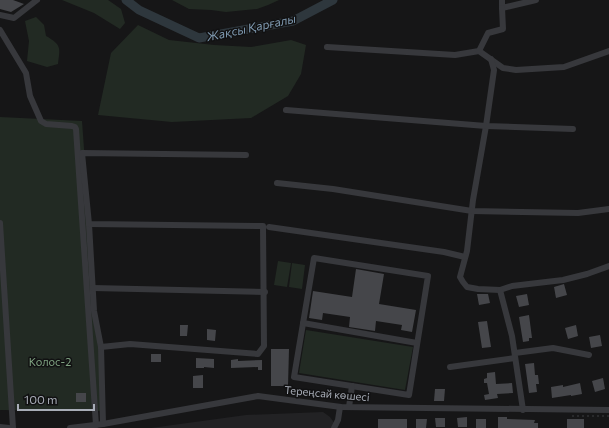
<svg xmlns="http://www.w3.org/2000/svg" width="609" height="428" font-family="Commissioner,sans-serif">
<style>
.built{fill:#222224}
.green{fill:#222a23}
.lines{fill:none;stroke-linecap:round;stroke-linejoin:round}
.river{stroke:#2e373d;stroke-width:9}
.building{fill:#45464a}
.path{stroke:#3d3f43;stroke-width:1;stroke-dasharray:2 3;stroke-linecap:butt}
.minor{stroke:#37383c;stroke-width:6}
.labels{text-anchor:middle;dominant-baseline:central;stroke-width:3;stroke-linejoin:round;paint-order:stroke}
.park-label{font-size:11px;fill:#7fa281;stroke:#111112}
.street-label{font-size:11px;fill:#a8adb7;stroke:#111112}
.water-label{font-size:12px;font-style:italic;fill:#809bb2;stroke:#111112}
</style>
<rect width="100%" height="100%" fill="#161617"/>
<polygon class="built" points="323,412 330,417 335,424 331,428 151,428 246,415"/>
<g class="green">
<polygon points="62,0 108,0 121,9 125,23 120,29 94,13"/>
<polygon points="172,0 279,0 268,5 257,9 226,12 211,10 189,9"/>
<path d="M36,17L44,25L46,36C62,45 60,48 58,64L47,67L27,61L29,41L25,21Z"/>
<polygon points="138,25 169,40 214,45 251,47 291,40 306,45 301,74 288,96 251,118 172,122 98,115 111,53"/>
<polygon points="0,117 82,121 103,411 0,410"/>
<polygon points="278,261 291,263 287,287 274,285"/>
<polygon points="292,263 305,265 302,289 289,287"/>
<polygon points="306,330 413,347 405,390 299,373"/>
</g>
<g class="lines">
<polyline class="river" points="126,0 139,10 199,38 293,21 333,0"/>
</g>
<g class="building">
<polygon points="0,0 13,0 24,4 11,12 0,9"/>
<polygon points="356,269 384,274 379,304 416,310 412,332 401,330 402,325 376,321 375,331 349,327 350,317 323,313 322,320 309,318 313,291 352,297"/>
<polygon points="564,284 567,295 556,298 554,287"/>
<polygon points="477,294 488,294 490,303 479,305"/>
<polygon points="527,294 529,305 519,307 516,296"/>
<polygon points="529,315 532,338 529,338 529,341 523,342 519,317"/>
<polygon points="487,321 491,347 482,348 478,322"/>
<polygon points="180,325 188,325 187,336 180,336"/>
<polygon points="576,325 578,336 568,339 565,328"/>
<polygon points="207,329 216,330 215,341 207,340"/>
<polygon points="600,335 602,346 591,348 589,337"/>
<polygon points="271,349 289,349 288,386 271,386"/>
<rect x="151" y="354" width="10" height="8"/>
<polygon points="196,358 214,359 214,368 204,367 204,368 196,368"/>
<polygon points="238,359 238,361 262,360 262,370 258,370 258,367 231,368 231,360"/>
<polygon points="534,363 535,375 538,375 539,384 536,384 537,392 529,393 525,364"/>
<polygon points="495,372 496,384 512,383 513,393 497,394 498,398 485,400 484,395 489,394 487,383 484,383 484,379 487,378 487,373"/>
<polygon points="203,375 203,388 193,388 193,376"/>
<polygon points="603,378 605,389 595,392 592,381"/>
<polygon points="580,383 582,394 571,396 571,395 552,398 551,387 563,385 563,387"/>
<polygon points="435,389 445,389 444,401 434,401"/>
<rect x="76" y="393" width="10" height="9"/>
<polygon points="467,417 467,427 458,427 457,418"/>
<polygon points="498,417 507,417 507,419 535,420 534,423 538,423 538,428 498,428"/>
<polygon points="435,418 445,418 445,427 436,427"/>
<rect x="378" y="419" width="29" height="9"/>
<polygon points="416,419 427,419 426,428 416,428"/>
<rect x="476" y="419" width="10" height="9"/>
<rect x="567" y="419" width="17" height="9"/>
</g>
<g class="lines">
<polyline class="path" points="572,416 609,416"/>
<g class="minor">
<polyline points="502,0 502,8 536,0"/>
<polyline points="0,15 14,18 37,0"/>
<polyline points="0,30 26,73 30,96 41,121 46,124 72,126 75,127 76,129 96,425"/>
<polyline points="327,47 455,55 479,51 503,68 516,70 564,67 609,51"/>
<polyline points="479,51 488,33 503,29 502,8"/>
<polyline points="491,59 494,70 486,126 473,200 467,251 460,277 463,282 467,287 478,289 500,290 512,286 563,280 587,274 609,266"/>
<polyline points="286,110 486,126 573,129"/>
<polyline points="277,183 333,189 472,211 578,213 609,209"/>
<polyline points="0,223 13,428"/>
<polyline points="89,224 94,311 101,347 103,424"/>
<polyline points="269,227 444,252 465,257"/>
<polygon points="314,258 428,276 409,395 294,377"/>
<polyline points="93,288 265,292"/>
<polyline points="500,290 512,336 523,410"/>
<polyline points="303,323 417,343"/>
<polyline points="101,347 130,344 258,354 264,346 263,226 89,224 82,153 246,155"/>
<polyline points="515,353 553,348 589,355"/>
<polyline points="450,367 515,358"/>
<polyline points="349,407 352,386"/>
<polyline points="0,427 9,428"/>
<polyline points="70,428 103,424 258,396 341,407 609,410"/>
<polyline points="334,428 338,420 340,407"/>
</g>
</g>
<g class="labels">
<g class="park-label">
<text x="50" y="361">Колос-2</text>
</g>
<g class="street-label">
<text transform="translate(327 393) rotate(5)">Тереңсай көшесі</text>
</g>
<g class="water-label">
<text transform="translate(251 27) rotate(-12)">Жақсы Қарғалы</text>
</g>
</g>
<path d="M18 404v6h76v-6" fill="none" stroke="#a8adb7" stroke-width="2"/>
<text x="24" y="404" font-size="12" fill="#a8adb7" stroke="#111112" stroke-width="3" paint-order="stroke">100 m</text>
</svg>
